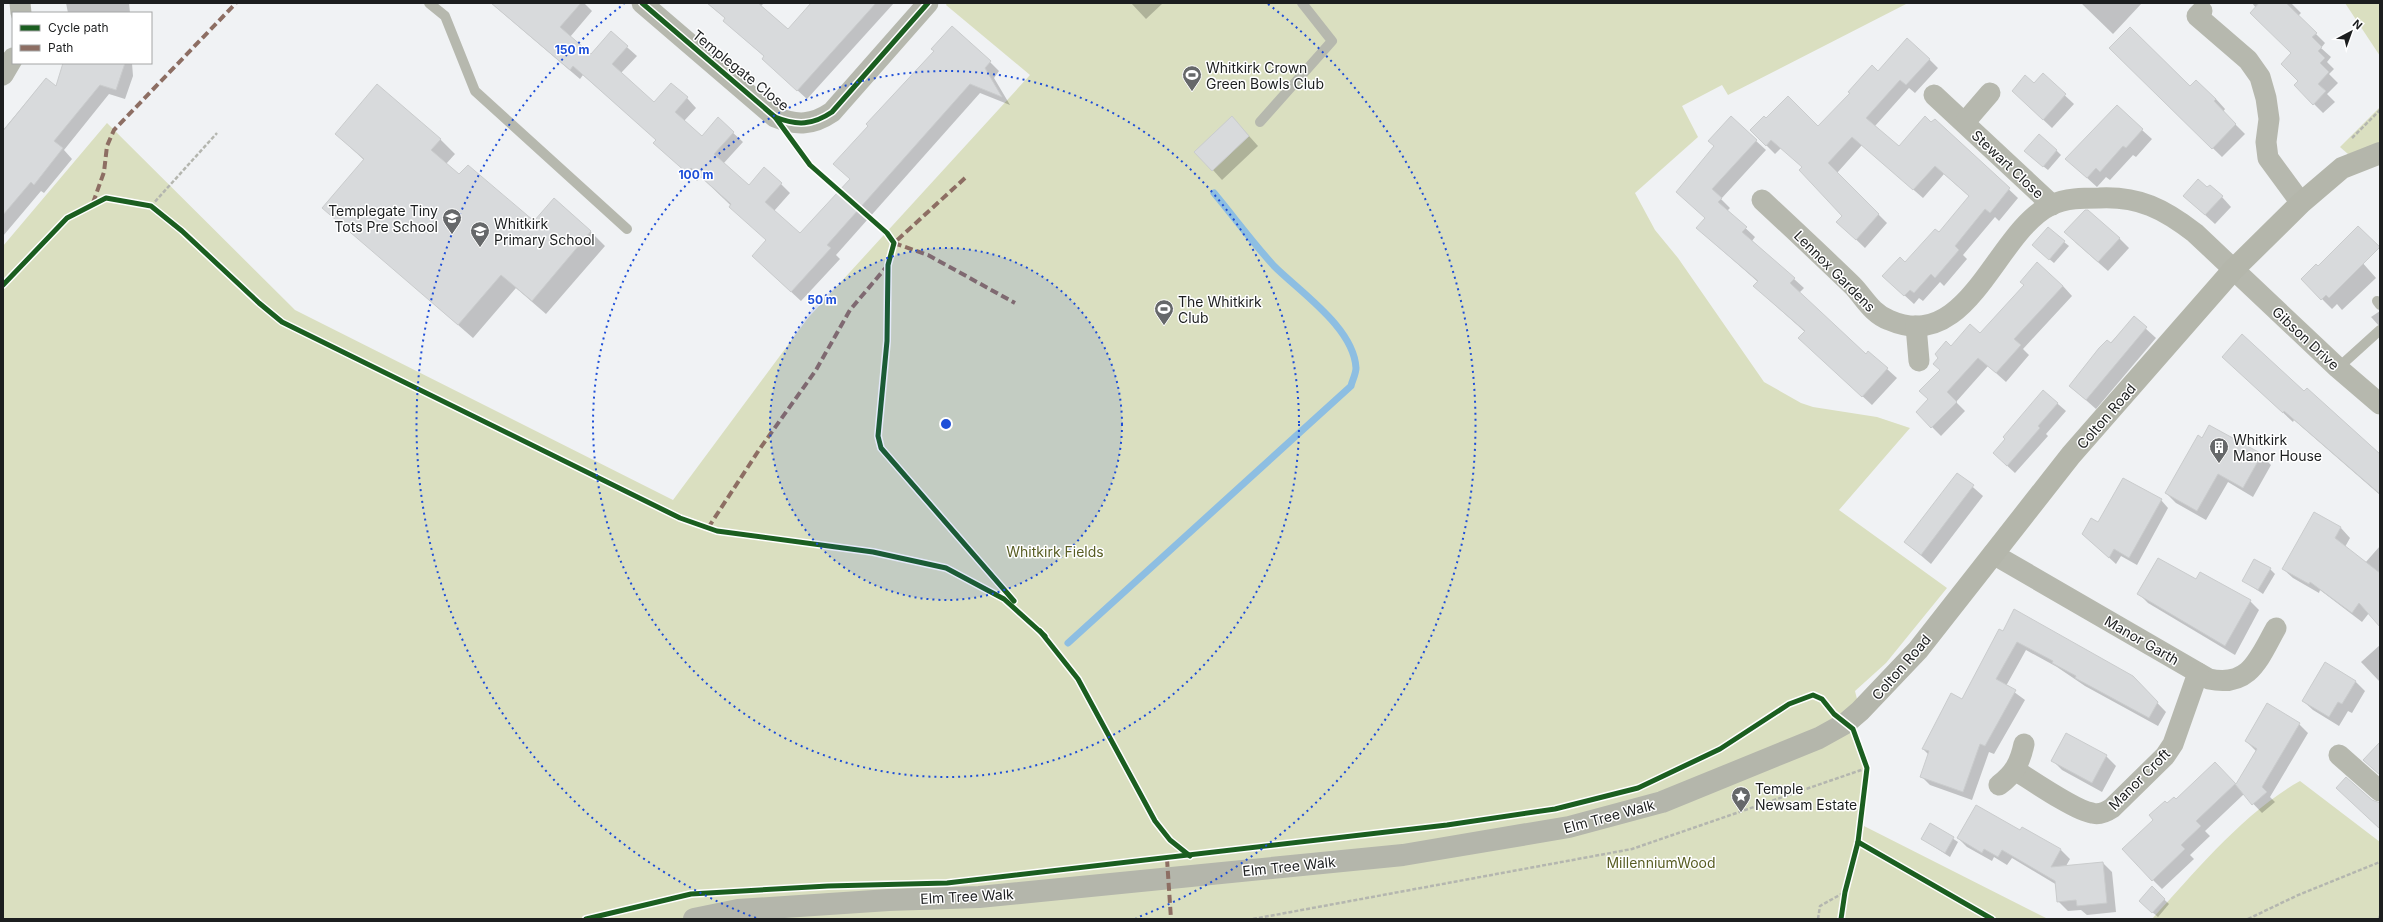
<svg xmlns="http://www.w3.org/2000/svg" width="2383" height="922" font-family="Inter,sans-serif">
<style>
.green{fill:#dadfc0}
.shadow{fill:#0003}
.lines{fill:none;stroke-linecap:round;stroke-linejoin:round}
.stream{stroke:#8dbee2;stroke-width:7}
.building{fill:#d8dadc;stroke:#cacccd}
.path{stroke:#b4b6af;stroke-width:2.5;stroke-dasharray:4 2;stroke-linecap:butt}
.lane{stroke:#b6b8ae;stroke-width:10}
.street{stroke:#b6b8ae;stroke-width:21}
.secondary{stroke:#b4b6ab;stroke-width:22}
.quiet{stroke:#8d6e63;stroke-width:4;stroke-dasharray:8 4;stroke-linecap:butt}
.cycleway-casing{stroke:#fff;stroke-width:8}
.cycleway{stroke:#1b5e20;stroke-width:5}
.ring{fill:none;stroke:#1d4ed8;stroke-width:2;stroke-dasharray:2 4}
.labels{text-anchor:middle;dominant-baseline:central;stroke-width:3;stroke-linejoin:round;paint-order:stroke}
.poi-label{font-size:14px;fill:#1c1e1f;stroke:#fff;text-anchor:start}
.street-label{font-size:14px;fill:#1c1e1f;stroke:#fff}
.park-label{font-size:14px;fill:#585d23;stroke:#fff}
.centre{fill:#1d4ed8;stroke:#fff;stroke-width:2}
.ring-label{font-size:12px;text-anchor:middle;font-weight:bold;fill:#1d4ed8;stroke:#fff;stroke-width:3;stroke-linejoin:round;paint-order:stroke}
</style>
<rect width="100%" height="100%" fill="#f0f2f4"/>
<g class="green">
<polygon points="947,3 1908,3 1728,95 1722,85 1682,106 1698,137 1635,193 1655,230 1678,258 1764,382 1801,403 1813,407 1877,417 1910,428 1839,510 1947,588 1886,663 1855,691 1860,711 1853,729 1867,768 1860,824 2048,919 3,919 3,246 107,123 295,310 673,500 808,318 1030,75 946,5"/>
<polygon points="2345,3 2380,3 2380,56"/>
<polygon points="2380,107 2380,153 2357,162 2340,147"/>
<path d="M2300,781L2380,842V919H2152C2196,871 2243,813 2300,781Z"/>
</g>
<g class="shadow">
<polygon points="66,3 129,3 130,13 68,13"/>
<polygon points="491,3 584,3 592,11 570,37 591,55 611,33 637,56 621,73 654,103 687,98 696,108 684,121 702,137 718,119 743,142 723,164 749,186 781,184 790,193 774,211 800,235 990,62 999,71 994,78 1010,105 980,93 836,255 840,259 801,301 763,266 767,240 701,177 697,181 664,152 657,140 583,75 580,79"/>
<polygon points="707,3 764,3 761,6 789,30 813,3 894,3 807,99 763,59 765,57 734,30 726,19"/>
<polygon points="1131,3 1163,3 1146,19"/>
<polygon points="2081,3 2142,3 2113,34"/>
<polygon points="2252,3 2291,3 2301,13 2298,16 2325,43 2321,48 2331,57 2327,62 2334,69 2329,74 2338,83 2327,94 2335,102 2323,113 2295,85 2300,81 2292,53"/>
<polygon points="2110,48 2216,99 2225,109 2223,112 2245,134 2222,157"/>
<polygon points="1929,59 1938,68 1915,93 1909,88 1875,126 1899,147 1935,120 2018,198 1999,221 1995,217 1963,255 1967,259 1944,286 1940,282 1923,301 1919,298 1914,304 1893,285 1906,264 1939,234 1970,197 1944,174 1923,198 1862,145 1837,173 1887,223 1865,248 1847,231 1844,216 1803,167 1781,148 1775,154 1751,130 1766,119 1818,127 1878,72"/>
<polygon points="64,63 132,63 133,76 125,99 109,94 64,150 72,159 44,193 41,191 3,236 3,130 46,79 57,88"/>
<polygon points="2043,75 2074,104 2052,128 2022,100"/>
<polygon points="1731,118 1766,150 1721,199 1730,208 1727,211 1755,237 1752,241 1804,288 1799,293 1866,355 1887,369 1897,378 1872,405 1799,338 1805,332 1754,286 1758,282 1697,228 1706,218 1715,147"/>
<polygon points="1241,127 1258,146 1222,180 1213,170"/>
<polygon points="2142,130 2152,139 2136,157 2133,155 2110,180 2106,177 2097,187 2076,168"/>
<polygon points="336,134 440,139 455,154 446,164 460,176 534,223 590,231 605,246 546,314 516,288 473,338 324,208 364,160"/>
<polygon points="2056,150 2061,155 2048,170 2030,156"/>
<polygon points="2207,189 2222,197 2231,207 2215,224 2194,205"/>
<polygon points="2119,238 2129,248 2108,271 2075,242"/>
<polygon points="2064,242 2069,246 2054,263 2038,250"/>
<polygon points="2353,252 2376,278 2342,310 2337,304 2332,309 2302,279 2318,267"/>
<polygon points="2063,286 2072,296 2023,349 2029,355 2006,382 1988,366 1956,402 1965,411 1941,436 1917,412 1929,399 1951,347 1980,334"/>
<polygon points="2380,311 2380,327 2371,317"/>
<polygon points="2134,318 2156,338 2096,409 2070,386"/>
<polygon points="2242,335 2266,359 2380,456 2380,495 2294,420 2293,422 2233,366"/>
<polygon points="2043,391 2066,411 2046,434 2048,436 2015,473 2002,461"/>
<polygon points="2202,439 2261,455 2271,465 2253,497 2228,482 2206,520 2176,503 2166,493"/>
<polygon points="1958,474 1983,496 1931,564 1905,542"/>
<polygon points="2161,500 2168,508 2137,565 2121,556 2116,564 2091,541 2099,524"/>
<polygon points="2315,514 2341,528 2350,538 2345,547 2365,563 2380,546 2380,625 2369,613 2362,622 2320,590 2319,593 2293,578 2283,569"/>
<polygon points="2270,569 2275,574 2263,594 2244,581"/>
<polygon points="2197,581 2250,601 2259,610 2235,655 2148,603 2139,594"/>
<polygon points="2000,630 2139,684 2166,712 2158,726 2085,686 2057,667 2026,650 2006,686 2025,700 1994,754 1989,752 1972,800 1930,785 1921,776 1929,755 1923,749 1962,700"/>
<polygon points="2380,645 2380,682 2361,662"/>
<polygon points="2355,681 2365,691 2352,713 2348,711 2339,726 2313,710 2303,701"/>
<polygon points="2299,724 2308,733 2270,797 2275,802 2262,813 2244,794 2205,831 2210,836 2190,855 2194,859 2162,889 2153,880 2155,820 2167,805 2176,800 2215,764 2236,785 2256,751 2246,741"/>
<polygon points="2106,756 2116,766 2102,792 2062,770 2052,760"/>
<polygon points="1931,824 1958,842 1950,857 1922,839"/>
<polygon points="2023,828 2061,850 2070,859 2066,866 2103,863 2112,872 2116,912 2087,915 2081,910 2068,911 2058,901 2057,885 2012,858 2007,865 1994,857 1992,861 1967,847 1958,838 2021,832"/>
<polygon points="2152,888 2169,904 2158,917 2144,905"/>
</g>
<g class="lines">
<path class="stream" d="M1068,643L1351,386C1352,381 1356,374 1356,368C1354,328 1300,292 1274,266C1253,243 1234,217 1214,193"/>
</g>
<g class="building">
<polygon points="491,3 581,3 560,27 591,54 611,31 628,46 612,64 654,102 671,83 688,97 675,112 702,136 718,117 734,132 714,154 749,185 764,167 782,183 765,202 800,233 850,179 833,164 868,126 866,124 934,51 931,49 952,26 991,61 985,68 1002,97 970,84 827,245 831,248 791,292 752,256 766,240 729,207 731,204 691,168 687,173 653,143 656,140 573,66 570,70"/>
<polygon points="707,3 758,3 788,29 811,3 876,3 797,91 762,59 764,56 723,21 725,18"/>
<polygon points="2259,3 2286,3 2317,33 2312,37 2322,47 2318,51 2325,58 2320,63 2329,72 2318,84 2326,91 2313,105 2294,85 2298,81 2281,64 2291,53 2250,13"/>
<polygon points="2130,27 2190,86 2196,80 2216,99 2214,101 2236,124 2212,149 2109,48"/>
<polygon points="1907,38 1930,59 1906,85 1900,80 1866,118 1899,146 1925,116 1931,122 1935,119 2010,188 1990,213 1985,209 1955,246 1959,250 1935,278 1931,274 1914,293 1910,290 1904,296 1882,276 1900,257 1905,262 1935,229 1939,232 1969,196 1935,166 1913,190 1852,137 1828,163 1879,214 1856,240 1836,222 1842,216 1799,170 1802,167 1771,140 1766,146 1750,130 1764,116 1766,118 1788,96 1818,126 1850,93 1848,92 1872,65 1878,71"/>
<polygon points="63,63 125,63 116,90 100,85 54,141 63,148 34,185 31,182 3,215 3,131 46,78 56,86"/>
<polygon points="2043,73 2066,94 2043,120 2012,91 2025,75 2034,83"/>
<polygon points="377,84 441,139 431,150 459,174 468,165 534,221 554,198 591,231 532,301 501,275 458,325 322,208 364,159 335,134"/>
<polygon points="2117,105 2143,129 2126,148 2123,146 2100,172 2096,168 2087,178 2065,159"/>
<polygon points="1232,116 1249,136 1212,171 1194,152"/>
<polygon points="1731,116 1757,140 1712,189 1722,198 1718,202 1747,227 1742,232 1795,278 1790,283 1866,354 1868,351 1888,368 1862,397 1798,338 1805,331 1753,286 1758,281 1696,228 1705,218 1676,192 1714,146 1708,141"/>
<polygon points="2039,134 2057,150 2043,167 2024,151"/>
<polygon points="2198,179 2207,187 2210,185 2223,196 2205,215 2183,196"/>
<polygon points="2085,210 2088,210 2120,238 2098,262 2064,232"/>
<polygon points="2358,226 2380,247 2329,298 2326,295 2321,300 2301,279 2316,264 2318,266"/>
<polygon points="2048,227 2065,241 2049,260 2032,245"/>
<polygon points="2037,262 2063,286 2014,339 2021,345 1996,373 1978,358 1947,392 1957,402 1931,428 1916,412 1928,399 1919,391 1940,370 1933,364 1938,358 1935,354 1946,341 1951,346 1970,324 1980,333 2024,285 2020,282"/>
<polygon points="2134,316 2147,327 2086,400 2069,386 2099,348 2107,340 2111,343"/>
<polygon points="2242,334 2304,391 2307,388 2380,454 2380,494 2284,411 2283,413 2222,357"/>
<polygon points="2043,390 2058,403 2038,426 2040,428 2007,466 1993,453 2005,439 2003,437"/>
<polygon points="2209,425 2262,454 2243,488 2218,474 2197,511 2165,493 2198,435 2202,438"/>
<polygon points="1957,473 1974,485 1921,555 1904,542"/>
<polygon points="2123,478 2162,499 2129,558 2114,549 2109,558 2082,534 2091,518 2098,522"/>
<polygon points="2314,512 2341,527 2335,538 2380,573 2380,627 2359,603 2352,613 2310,582 2309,584 2282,569"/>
<polygon points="2158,558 2196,579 2200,572 2251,600 2225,646 2137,594"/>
<polygon points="2254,559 2271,568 2258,590 2242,581"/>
<polygon points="2014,609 2133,676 2158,702 2149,718 2075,678 2076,676 2052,663 2053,661 2017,642 1996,679 2016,690 1985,746 1980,744 1963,792 1920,777 1929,751 1922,749 1951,693 1962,699 1999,629 2003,631"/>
<polygon points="2325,662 2356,681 2342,704 2338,702 2329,717 2302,701"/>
<polygon points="2267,703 2300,723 2262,787 2267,792 2252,805 2235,784 2196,821 2201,826 2181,845 2185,849 2152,881 2122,849 2153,820 2149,815 2165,801 2167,803 2174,797 2176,799 2215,762 2236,784 2257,749 2245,741"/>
<polygon points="2066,733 2107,755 2092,783 2051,761"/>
<polygon points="2380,742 2380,775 2363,760"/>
<polygon points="2346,777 2372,800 2380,803 2380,829 2336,788"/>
<polygon points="1976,805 2020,830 2022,827 2061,849 2051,867 2103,862 2107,903 2077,906 2076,900 2057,902 2055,881 2002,850 1998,857 1984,849 1982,853 1957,838"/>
<polygon points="1930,823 1954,837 1945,853 1921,839"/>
<polygon points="2152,886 2165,899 2152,913 2139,901"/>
</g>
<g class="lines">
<g class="path">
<polyline points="2352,138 2380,110"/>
<polyline points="151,206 217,133"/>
<polyline points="1253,919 1632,849 1867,768"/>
<polyline points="1818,919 1820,906 1845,892"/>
<polyline points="2248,919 2296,896 2380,862"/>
<polyline points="2379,919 2380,916"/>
</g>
<g class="lane">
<polyline points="429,3 445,16 475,91 627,229"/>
<polyline points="1260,122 1332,41 1302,3"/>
<polyline points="2377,301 2380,305"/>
<polyline points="2338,368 2380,330"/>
</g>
<g class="street">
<polyline points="20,3 21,13"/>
<path d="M642,3L775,117C797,126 813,125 832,112L928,3"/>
<polyline points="2202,11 2197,16 2248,60 2260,77 2266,98 2269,119 2266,142 2268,158 2301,203"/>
<polyline points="3,75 13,58"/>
<polyline points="1934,95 2052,205"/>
<polyline points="1965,122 1990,93"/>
<path d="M1762,200C1792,228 1822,256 1852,285C1864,297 1871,313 1889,320C1969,355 1995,232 2051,205C2066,198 2083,198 2099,198C2139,196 2164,209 2195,233L2338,368L2380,404"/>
<polyline points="1916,326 1919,361"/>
<path d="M1993,554L2209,679C2250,688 2259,658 2276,628"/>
<polyline points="2339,755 2380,791"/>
<path d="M2015,770C2031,780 2076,811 2092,813C2099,815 2106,812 2112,808L2165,756L2173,744L2198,673"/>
<path d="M1999,785C2014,774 2020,763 2024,744"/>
</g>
<polyline class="secondary" points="694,919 738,910 889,900 979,897 1403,855 1569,827 1662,802 1819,738 1846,723 1860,711 1918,650 2071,455 2233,270 2301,203 2342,168 2380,153"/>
<g class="quiet">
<polyline points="965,178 894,243 928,255 1015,303"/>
<polyline points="93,203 104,172 107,146 114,130 236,3"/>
<polyline points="708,528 759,450 816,370 850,310 888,265"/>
<polyline points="1167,859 1171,919"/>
</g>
<g class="cycleway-casing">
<g id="cycleway">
<path d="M642,3L775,117C797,126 813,125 832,112L928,3"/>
<polyline points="775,117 810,165 887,233 894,243 888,265 887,341 878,436 881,448 1014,601"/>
<polyline points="3,285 67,218 106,198 151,206 182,231 259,303 282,322 680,518 717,531 873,552 946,568 1004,599 1045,636"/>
<polyline points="1040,631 1078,679 1155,821 1170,840 1190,856"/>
<polyline points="1858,842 1992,919"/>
<polyline points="586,919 691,894 828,886 947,883 1447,825 1555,809 1638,788 1720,749 1789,704 1813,695 1822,699 1834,714 1853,729 1867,768 1858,842 1845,892 1841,919"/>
</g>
</g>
<use href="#cycleway" class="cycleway"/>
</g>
<circle cx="946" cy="424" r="176" fill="#1d4ed8" fill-opacity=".12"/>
<g class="ring">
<circle cx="946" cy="424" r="176"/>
<circle cx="946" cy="424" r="353"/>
<path d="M756 918A529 529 0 0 1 624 4M1268 4A529 529 0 0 1 1136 918"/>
</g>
<defs>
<g id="stadium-pin" transform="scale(1)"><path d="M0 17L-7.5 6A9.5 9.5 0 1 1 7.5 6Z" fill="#66686a" stroke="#fff"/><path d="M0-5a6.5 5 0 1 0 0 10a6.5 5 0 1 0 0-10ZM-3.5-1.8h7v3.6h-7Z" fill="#fff"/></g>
<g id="school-pin" transform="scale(1)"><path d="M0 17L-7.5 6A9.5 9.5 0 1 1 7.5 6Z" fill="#66686a" stroke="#fff"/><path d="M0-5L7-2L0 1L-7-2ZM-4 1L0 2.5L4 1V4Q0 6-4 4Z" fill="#fff"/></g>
<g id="building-pin" transform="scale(1)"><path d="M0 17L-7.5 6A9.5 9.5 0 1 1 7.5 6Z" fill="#66686a" stroke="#fff"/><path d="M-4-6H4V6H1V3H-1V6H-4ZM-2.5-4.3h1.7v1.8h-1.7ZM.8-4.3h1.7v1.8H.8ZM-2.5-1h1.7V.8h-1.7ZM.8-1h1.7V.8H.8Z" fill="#fff"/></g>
<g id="sight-pin" transform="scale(1)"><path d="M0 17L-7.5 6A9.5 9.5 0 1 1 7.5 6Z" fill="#66686a" stroke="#fff"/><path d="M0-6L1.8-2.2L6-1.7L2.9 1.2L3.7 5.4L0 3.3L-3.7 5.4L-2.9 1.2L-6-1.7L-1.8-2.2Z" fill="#fff"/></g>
</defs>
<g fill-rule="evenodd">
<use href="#stadium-pin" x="1192" y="75"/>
<use href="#school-pin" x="452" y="218"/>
<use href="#school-pin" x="480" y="231"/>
<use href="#stadium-pin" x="1164" y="309"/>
<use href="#building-pin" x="2219" y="447"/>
<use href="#sight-pin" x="1741" y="796"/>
</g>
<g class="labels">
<g class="poi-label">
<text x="1206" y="67">Whitkirk Crown<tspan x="1206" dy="16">Green Bowls Club</tspan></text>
<text x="438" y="210" text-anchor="end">Templegate Tiny<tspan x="438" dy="16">Tots Pre School</tspan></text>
<text x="494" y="223">Whitkirk<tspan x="494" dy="16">Primary School</tspan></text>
<text x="1178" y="301">The Whitkirk<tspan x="1178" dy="16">Club</tspan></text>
<text x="2233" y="439">Whitkirk<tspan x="2233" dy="16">Manor House</tspan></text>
<text x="1755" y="788">Temple<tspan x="1755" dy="16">Newsam Estate</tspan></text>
</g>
<g class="street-label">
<text transform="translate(741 70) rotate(39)">Templegate Close</text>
<text transform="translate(2008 164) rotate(43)">Stewart Close</text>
<text transform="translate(1835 271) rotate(45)">Lennox Gardens</text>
<text transform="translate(2306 338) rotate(43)">Gibson Drive</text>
<text transform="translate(2106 416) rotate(-49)">Colton Road</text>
<text transform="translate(2142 640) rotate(30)">Manor Garth</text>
<text transform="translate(1901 667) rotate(-49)">Colton Road</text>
<text transform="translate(2139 779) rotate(-45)">Manor Croft</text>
<text transform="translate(1609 816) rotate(-15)">Elm Tree Walk</text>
<text transform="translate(1289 866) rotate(-6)">Elm Tree Walk</text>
<text transform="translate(967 896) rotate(-3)">Elm Tree Walk</text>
</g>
<g class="park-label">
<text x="1055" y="551">Whitkirk Fields</text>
<text x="1661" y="862">MillenniumWood</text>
</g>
</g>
<circle cx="946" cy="424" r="6" class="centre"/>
<g class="ring-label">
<text x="572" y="54">150 m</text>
<text x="696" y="179">100 m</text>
<text x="822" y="304">50 m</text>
</g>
<rect width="2383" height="922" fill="none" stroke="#1c1e1f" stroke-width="8"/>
<rect x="12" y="12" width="140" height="52" fill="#ffffff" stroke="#a4a5a5"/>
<rect x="20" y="25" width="20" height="6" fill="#1b5e20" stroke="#a4a5a5"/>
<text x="48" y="32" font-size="12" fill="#1c1e1f">Cycle path</text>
<rect x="20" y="45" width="20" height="6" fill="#8d6e63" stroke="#a4a5a5"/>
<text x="48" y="52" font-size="12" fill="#1c1e1f">Path</text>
<g transform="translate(2351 32) rotate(41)" stroke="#ffffff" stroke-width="3" paint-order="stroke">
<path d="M0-3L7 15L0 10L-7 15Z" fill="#1c1e1f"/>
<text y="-6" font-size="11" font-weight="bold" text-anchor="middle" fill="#1c1e1f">N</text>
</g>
</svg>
